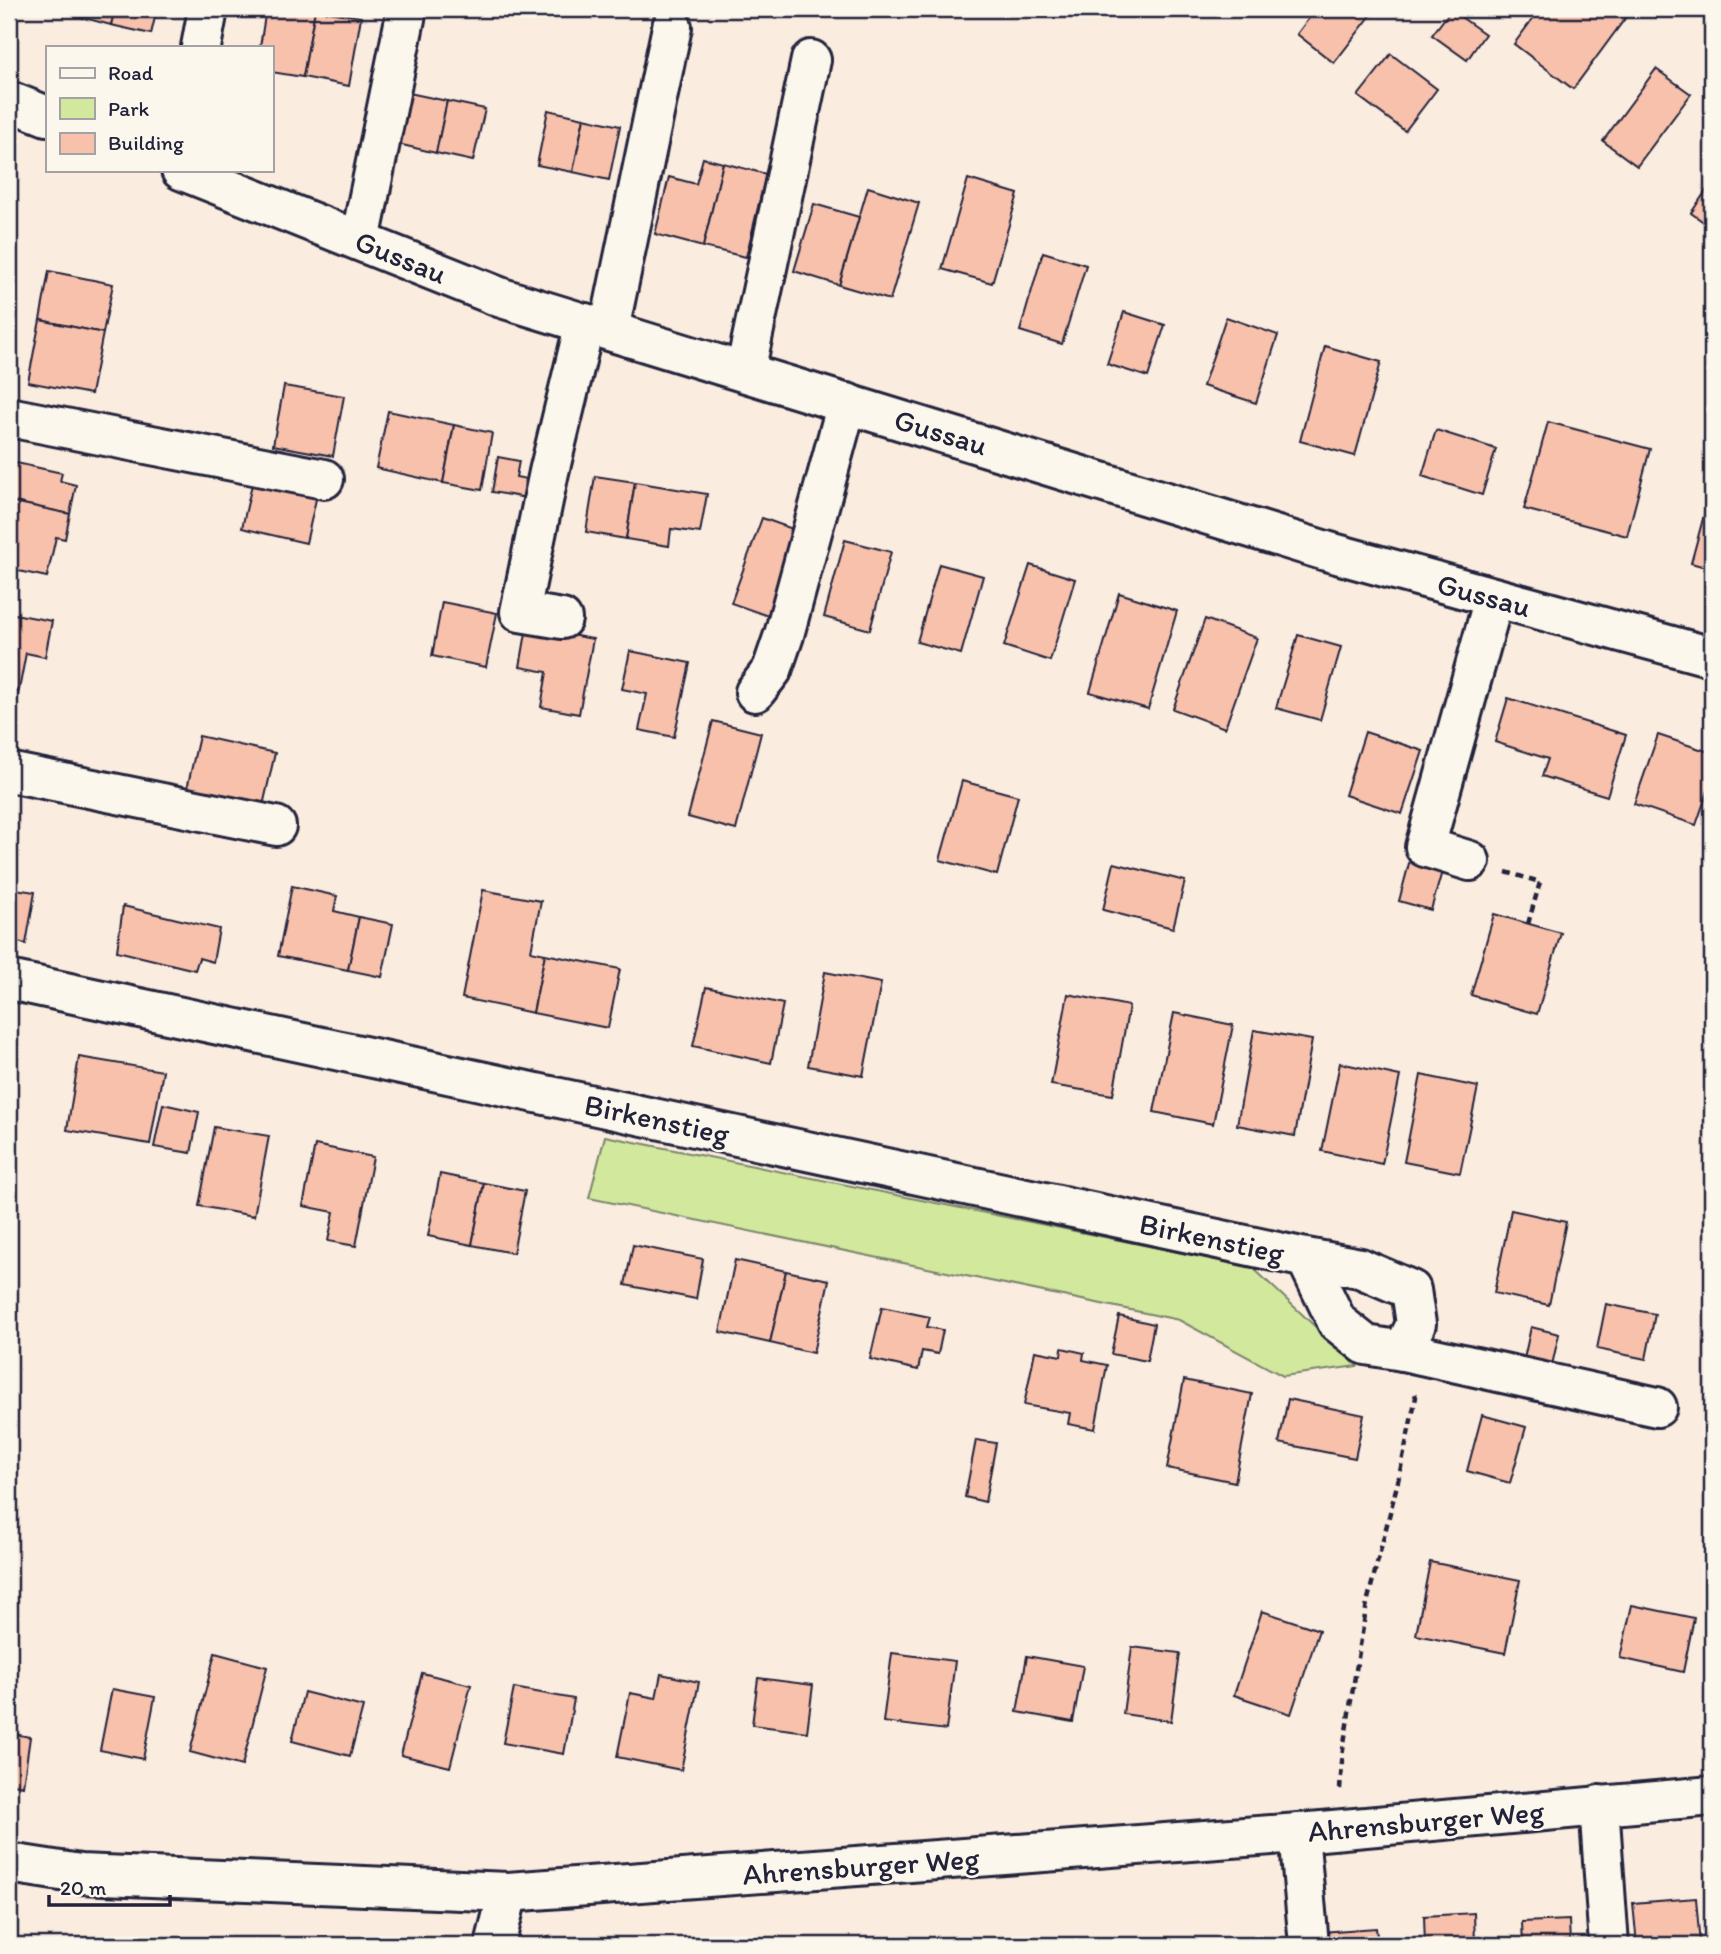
<svg xmlns="http://www.w3.org/2000/svg" width="1721" height="1954" font-family="Itim,sans-serif">
<style>
.green{fill:#d2e89d;stroke:#7a856c;stroke-width:2}
.building{fill:#f8c1ac;stroke:#22223b;stroke-width:2}
.lines{fill:none;stroke-linecap:round;stroke-linejoin:round}
.minor-casing{stroke:#22223b;stroke-width:44}
.path{stroke:#22223b;stroke-width:4.5;stroke-dasharray:7 5;stroke-linecap:butt}
.minor{stroke:#fbf7ec;stroke-width:38}
.labels{text-anchor:middle;dominant-baseline:central;stroke-width:5;stroke-linejoin:round;paint-order:stroke}
.street-label{font-size:30px;fill:#22223b;stroke:#fbf7ec}
</style>
<rect width="100%" height="100%" fill="#faecdf"/>
<filter id="ink" filterUnits="userSpaceOnUse"><feTurbulence type="fractalNoise" baseFrequency=".0143" numOctaves="2"/><feDisplacementMap in="SourceGraphic" scale="14" xChannelSelector="R" yChannelSelector="G"/><feConvolveMatrix kernelMatrix="1 2 1 2 8 2 1 2 1" color-interpolation-filters="sRGB"/></filter>
<g filter="url(#ink)">
<polygon class="green" points="605,1136 1252,1267 1357,1366 1283,1376 1179,1320 589,1198"/>
<g class="building">
<polygon points="74,9 115,9 111,25 73,15"/>
<polygon points="115,9 157,9 151,34 111,25"/>
<polygon points="266,9 315,10 303,77 271,72 271,47 260,47"/>
<polygon points="1316,9 1365,9 1372,14 1334,63 1297,34"/>
<polygon points="1540,9 1632,9 1573,89 1514,44"/>
<polygon points="315,10 361,17 349,86 303,77"/>
<polygon points="1451,10 1485,34 1467,60 1432,35"/>
<polygon points="1391,54 1437,89 1405,131 1358,96"/>
<polygon points="1656,69 1691,94 1637,166 1603,141"/>
<polygon points="409,93 447,101 436,153 398,144"/>
<polygon points="447,101 485,109 473,161 436,153"/>
<polygon points="548,110 584,118 573,172 537,165"/>
<polygon points="584,118 620,126 609,180 573,172"/>
<polygon points="703,158 723,163 703,247 655,234 669,177 696,184"/>
<polygon points="723,163 766,174 746,257 703,247"/>
<polygon points="968,179 1018,194 992,283 942,269"/>
<polygon points="1712,182 1712,228 1691,213"/>
<polygon points="868,187 919,203 890,300 839,285"/>
<polygon points="814,204 859,217 839,285 794,271"/>
<polygon points="1043,252 1086,265 1062,344 1020,331"/>
<polygon points="49,271 113,284 103,333 40,320"/>
<polygon points="1124,312 1165,325 1148,377 1107,364"/>
<polygon points="1226,317 1278,335 1256,403 1203,386"/>
<polygon points="40,320 103,333 91,394 28,382"/>
<polygon points="1325,346 1381,362 1355,456 1300,441"/>
<polygon points="284,386 344,396 333,456 273,445"/>
<polygon points="388,411 454,425 443,483 376,468"/>
<polygon points="1548,422 1650,449 1627,536 1524,509"/>
<polygon points="454,425 492,433 482,490 443,483"/>
<polygon points="1436,430 1496,449 1482,495 1422,476"/>
<polygon points="498,457 519,461 516,477 537,481 533,499 492,492"/>
<polygon points="12,462 62,473 60,481 76,485 70,514 9,501 9,476"/>
<polygon points="255,471 319,486 306,543 242,528"/>
<polygon points="595,476 635,482 626,539 586,532"/>
<polygon points="635,482 707,494 700,533 671,529 669,546 626,539"/>
<polygon points="9,501 70,514 65,539 56,537 47,577 9,569 9,546 11,536 9,536"/>
<polygon points="1707,504 1712,505 1712,569 1691,563"/>
<polygon points="762,518 804,533 774,618 731,603"/>
<polygon points="845,540 891,552 870,630 824,617"/>
<polygon points="939,564 983,576 961,654 917,642"/>
<polygon points="1030,565 1075,579 1050,661 1004,646"/>
<polygon points="1119,593 1177,611 1148,709 1090,692"/>
<polygon points="442,602 497,613 486,667 432,656"/>
<polygon points="9,613 52,621 45,657 26,653 19,690 9,688"/>
<polygon points="1205,619 1257,638 1225,728 1173,709"/>
<polygon points="527,627 593,639 579,714 541,707 547,672 520,667"/>
<polygon points="1298,635 1341,647 1320,720 1276,708"/>
<polygon points="630,651 690,663 674,737 639,730 647,694 622,689"/>
<polygon points="9,688 19,690 11,728 9,728"/>
<polygon points="1508,698 1626,735 1607,796 1542,776 1548,759 1495,742"/>
<polygon points="713,721 761,733 736,830 688,817"/>
<polygon points="1365,732 1423,751 1402,814 1345,795"/>
<polygon points="1658,735 1712,753 1712,779 1696,825 1634,804"/>
<polygon points="199,736 275,753 260,819 184,802"/>
<polygon points="962,781 1018,796 997,875 940,860"/>
<polygon points="1412,852 1445,861 1431,910 1399,901"/>
<polygon points="1114,863 1185,881 1173,928 1103,910"/>
<polygon points="292,886 337,896 334,911 359,917 348,970 278,956"/>
<polygon points="9,888 35,892 26,944 9,940"/>
<polygon points="483,890 541,901 531,951 545,954 533,1013 462,998"/>
<polygon points="123,906 219,929 213,962 199,958 195,970 117,951"/>
<polygon points="1494,914 1561,933 1537,1014 1471,995"/>
<polygon points="359,917 393,924 382,977 348,970"/>
<polygon points="545,954 620,969 608,1028 533,1013"/>
<polygon points="825,972 881,983 863,1076 808,1066"/>
<polygon points="706,987 783,1004 771,1063 693,1046"/>
<polygon points="1068,994 1129,1006 1113,1095 1051,1085"/>
<polygon points="1174,1013 1233,1025 1213,1124 1154,1112"/>
<polygon points="1254,1030 1312,1040 1295,1136 1237,1125"/>
<polygon points="79,1057 163,1071 150,1144 67,1130"/>
<polygon points="1340,1063 1400,1076 1382,1164 1322,1151"/>
<polygon points="1421,1075 1478,1087 1460,1173 1404,1162"/>
<polygon points="163,1104 199,1112 191,1153 154,1147"/>
<polygon points="214,1127 269,1136 254,1216 199,1206"/>
<polygon points="315,1145 373,1157 356,1246 328,1241 334,1212 303,1206"/>
<polygon points="440,1174 484,1183 472,1245 428,1236"/>
<polygon points="484,1183 525,1191 513,1253 472,1245"/>
<polygon points="1511,1210 1566,1222 1549,1305 1494,1293"/>
<polygon points="633,1245 703,1259 696,1299 625,1285"/>
<polygon points="735,1260 786,1271 770,1343 720,1332"/>
<polygon points="786,1271 829,1280 813,1353 770,1343"/>
<polygon points="1606,1304 1655,1314 1646,1359 1597,1349"/>
<polygon points="882,1307 930,1317 927,1327 943,1330 938,1354 922,1351 918,1370 870,1359"/>
<polygon points="1119,1316 1154,1324 1147,1361 1111,1354"/>
<polygon points="1531,1327 1559,1334 1550,1374 1522,1368"/>
<polygon points="1062,1348 1084,1353 1083,1360 1107,1365 1095,1429 1068,1424 1070,1413 1024,1405 1035,1351 1061,1356"/>
<polygon points="1184,1380 1252,1394 1235,1482 1167,1468"/>
<polygon points="1288,1399 1364,1415 1355,1458 1279,1443"/>
<polygon points="1482,1415 1526,1427 1510,1483 1467,1471"/>
<polygon points="976,1440 996,1443 985,1502 965,1497"/>
<polygon points="1430,1562 1520,1580 1505,1653 1416,1635"/>
<polygon points="1632,1605 1694,1618 1683,1672 1620,1658"/>
<polygon points="1262,1611 1319,1630 1291,1714 1234,1695"/>
<polygon points="1132,1647 1180,1653 1171,1721 1123,1714"/>
<polygon points="215,1653 267,1667 242,1766 190,1752"/>
<polygon points="892,1653 955,1661 946,1730 883,1722"/>
<polygon points="1027,1656 1083,1666 1073,1722 1017,1712"/>
<polygon points="422,1673 471,1685 450,1767 401,1755"/>
<polygon points="661,1674 699,1682 681,1770 617,1757 630,1693 656,1698"/>
<polygon points="758,1678 813,1685 807,1732 752,1725"/>
<polygon points="514,1688 574,1699 564,1754 503,1743"/>
<polygon points="112,1689 155,1697 143,1759 100,1750"/>
<polygon points="304,1692 363,1707 350,1756 292,1741"/>
<polygon points="9,1733 30,1737 23,1786 9,1783"/>
<polygon points="1696,1898 1700,1945 1637,1945 1633,1903"/>
<polygon points="1474,1913 1475,1945 1425,1945 1424,1916"/>
<polygon points="1569,1920 1570,1945 1523,1945 1522,1922"/>
<polygon points="1376,1928 1378,1945 1323,1945 1321,1932"/>
</g>
<g class="lines">
<g class="minor-casing">
<g id="minor">
<polyline points="201,47 208,9"/>
<polyline points="9,101 47,116"/>
<polyline points="181,170 502,298 1326,551 1712,657"/>
<polyline points="360,241 407,9"/>
<polyline points="609,330 672,27"/>
<polyline points="745,372 811,60"/>
<polyline points="9,417 324,479"/>
<polyline points="562,619 520,612 549,472 585,323"/>
<polyline points="755,692 772,670 784,635 847,403"/>
<polyline points="9,772 276,826"/>
<polyline points="1470,861 1425,847 1494,598"/>
<polyline points="9,980 1306,1258 1360,1268 1411,1290 1416,1324 1403,1351 1366,1345 1337,1322 1306,1258"/>
<polyline points="1403,1351 1657,1407"/>
<polyline points="1599,1805 1609,1945"/>
<polyline points="1299,1833 1309,1945"/>
<polyline points="9,1863 80,1874 508,1892 1299,1833 1712,1796"/>
<polyline points="495,1945 508,1892"/>
</g>
</g>
<g class="path">
<polyline points="1506,872 1540,882 1528,924"/>
<polyline points="1340,1789 1343,1749 1367,1603 1398,1481 1416,1397 1414,1392"/>
</g>
<use href="#minor" class="minor"/>
</g>
</g>
<g class="labels">
<g class="street-label">
<text transform="translate(401 257) rotate(22)">Gussau</text>
<text transform="translate(941 432) rotate(17)">Gussau</text>
<text transform="translate(1484 595) rotate(15)">Gussau</text>
<text transform="translate(657 1119) rotate(12)">Birkenstieg</text>
<text transform="translate(1212 1238) rotate(12)">Birkenstieg</text>
<text transform="translate(1426 1821) rotate(-5)">Ahrensburger Weg</text>
<text transform="translate(861 1866) rotate(-4)">Ahrensburger Weg</text>
</g>
</g>
<rect width="1721" height="1954" fill="none" stroke="#fbf7ec" stroke-width="35"/>
<rect x="18" y="18" width="1686" height="1919" fill="none" stroke="#22223b" stroke-width="2.5" filter="url(#ink)"/>
<rect x="46" y="46" width="228" height="126" fill="#fbf7ec" stroke="#a4a2a5" stroke-width="2"/>
<rect x="60" y="68" width="35" height="10" fill="#fbf7ec" stroke="#a4a2a5" stroke-width="2"/>
<text x="108" y="80" font-size="21" fill="#22223b">Road</text>
<rect x="60" y="98" width="35" height="21" fill="#d2e89d" stroke="#a4a2a5" stroke-width="2"/>
<text x="108" y="116" font-size="21" fill="#22223b">Park</text>
<rect x="60" y="133" width="35" height="21" fill="#f8c1ac" stroke="#a4a2a5" stroke-width="2"/>
<text x="108" y="150" font-size="21" fill="#22223b">Building</text>
<path d="M49 1895v10h121v-10" fill="none" stroke="#22223b" stroke-width="3.5"/>
<text x="60" y="1895" font-size="21" fill="#22223b" stroke="#fbf7ec" stroke-width="5" paint-order="stroke">20 m</text>
</svg>
